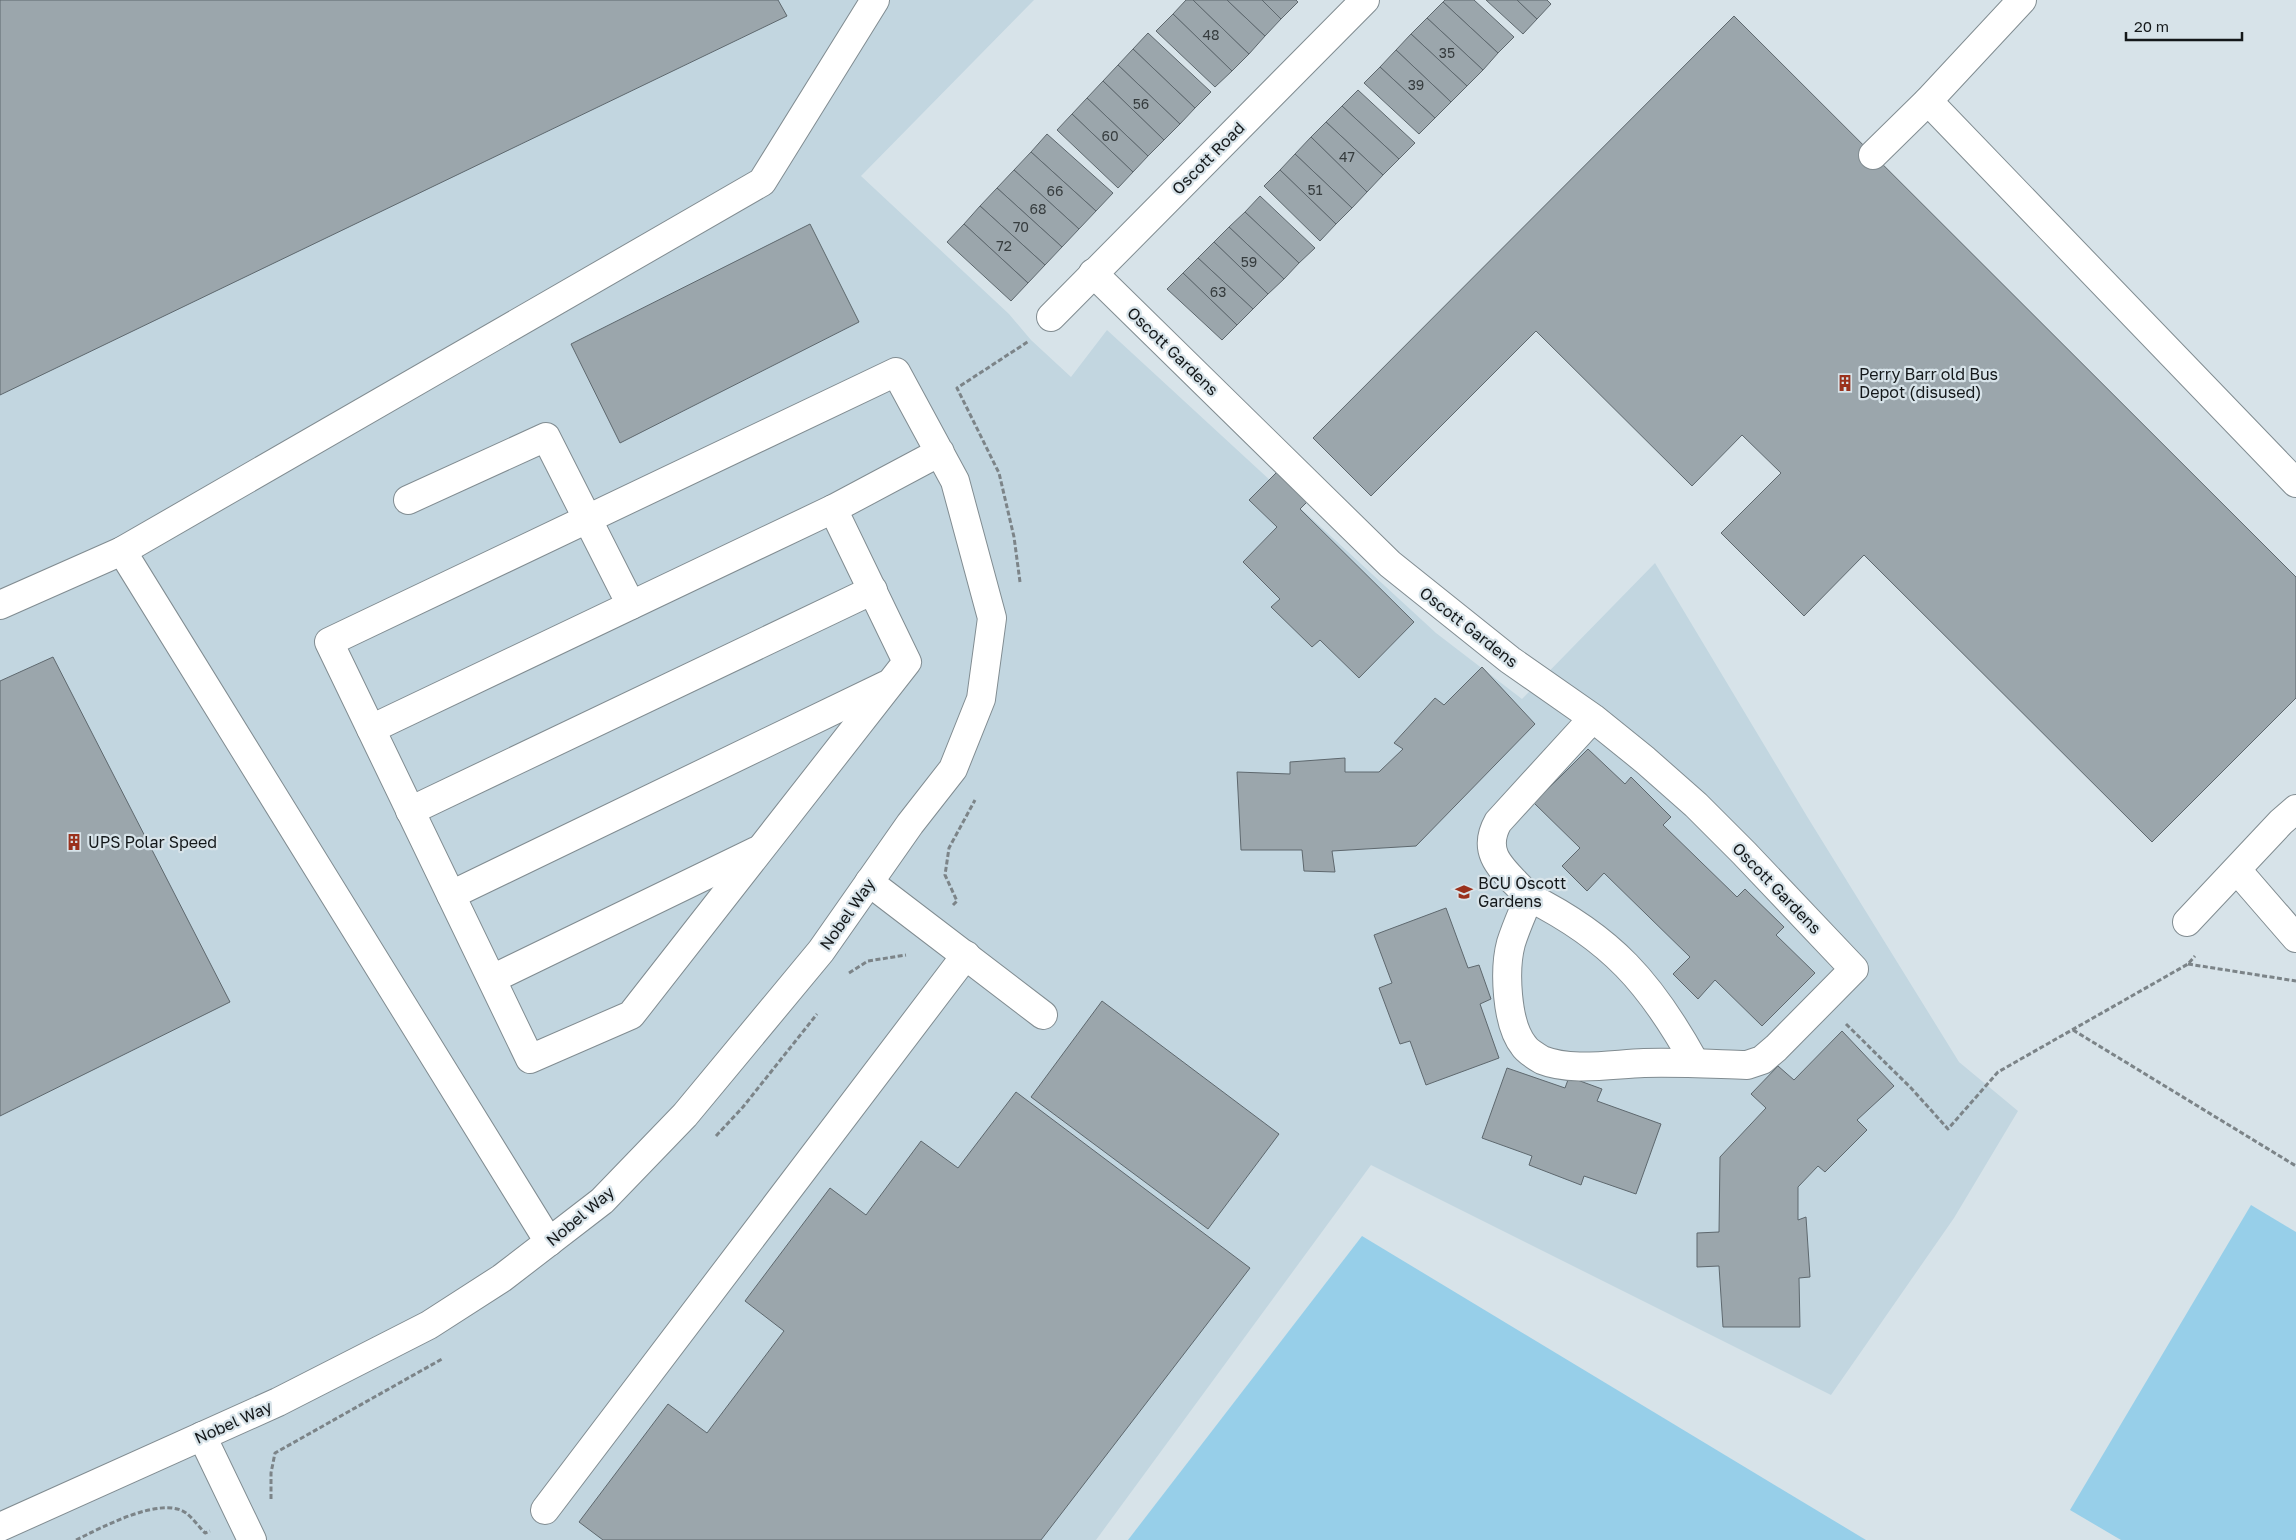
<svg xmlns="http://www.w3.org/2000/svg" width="2296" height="1540" font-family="'Golos Text',sans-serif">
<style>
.built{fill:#c2d6e0}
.green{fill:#97cfe9}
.building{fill:#9ba6ac;stroke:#5e686e}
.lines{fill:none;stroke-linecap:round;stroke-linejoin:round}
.minor-casing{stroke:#818c91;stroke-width:30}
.path{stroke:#7c8488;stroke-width:3;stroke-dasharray:5 2.5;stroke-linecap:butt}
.minor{stroke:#fff;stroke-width:28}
.labels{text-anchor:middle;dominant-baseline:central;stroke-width:4.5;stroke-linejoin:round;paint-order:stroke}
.number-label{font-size:14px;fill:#363c3e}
.street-label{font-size:16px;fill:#14181a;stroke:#d7e3e9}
.poi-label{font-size:16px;fill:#14181a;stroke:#d7e3e9;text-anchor:start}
</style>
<rect width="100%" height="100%" fill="#d7e3e9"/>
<polygon class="built" points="0,0 1034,0 861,176 1009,314 1031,340 1071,377 1107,330 1436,633 1522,699 1655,563 1808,818 1959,1062 2018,1111 1954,1218 1831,1395 1371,1165 1096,1540 0,1540"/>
<g class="green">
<polygon points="2251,1205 2296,1232 2296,1540 2121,1540 2070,1510"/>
<polygon points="1362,1236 1866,1540 1128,1540"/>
</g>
<g class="building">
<polygon points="0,0 778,0 787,16 0,395"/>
<polygon points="1186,0 1193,0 1249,54 1232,71 1173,14"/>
<polygon points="1193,0 1227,0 1265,36 1249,54"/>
<polygon points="1227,0 1262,0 1281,19 1265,36"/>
<polygon points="1262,0 1296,0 1298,2 1281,19"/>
<polygon points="1445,0 1474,0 1514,37 1498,53 1443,2"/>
<polygon points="1486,0 1517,0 1537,19 1523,34"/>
<polygon points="1517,0 1547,0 1551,4 1537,19"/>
<polygon points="1443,2 1498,53 1483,70 1427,18"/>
<polygon points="1173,14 1232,71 1215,87 1156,31"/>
<polygon points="1734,16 2296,577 2296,698 2152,842 1864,555 1804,616 1721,533 1781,473 1742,435 1692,486 1536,331 1371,496 1313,438"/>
<polygon points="1427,18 1483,70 1467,86 1411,34"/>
<polygon points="1148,33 1211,92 1195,108 1133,49"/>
<polygon points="1411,34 1467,86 1451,102 1396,50"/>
<polygon points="1133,49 1195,108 1180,124 1118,65"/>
<polygon points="1396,50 1451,102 1435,118 1380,67"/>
<polygon points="1118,65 1180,124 1164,140 1103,81"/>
<polygon points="1380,67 1435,118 1419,134 1364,83"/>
<polygon points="1103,81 1164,140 1148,156 1087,98"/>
<polygon points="1358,90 1415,143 1399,159 1342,106"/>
<polygon points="1087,98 1148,156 1133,172 1072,114"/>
<polygon points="1342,106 1399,159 1383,175 1326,122"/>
<polygon points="1072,114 1133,172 1118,188 1057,130"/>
<polygon points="1326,122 1383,175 1367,192 1311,137"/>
<polygon points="1047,134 1113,193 1096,211 1031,152"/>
<polygon points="1311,137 1367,192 1352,208 1295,154"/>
<polygon points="1031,152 1096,211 1079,229 1014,170"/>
<polygon points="1295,154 1352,208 1336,224 1280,170"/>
<polygon points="1014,170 1079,229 1062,247 997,188"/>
<polygon points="1280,170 1336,224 1320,241 1264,186"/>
<polygon points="997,188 1062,247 1045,265 980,206"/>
<polygon points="1260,196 1315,248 1299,263 1245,212"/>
<polygon points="980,206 1045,265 1028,283 964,224"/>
<polygon points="1245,212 1299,263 1284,279 1229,227"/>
<polygon points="810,224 859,322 620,443 571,344"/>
<polygon points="964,224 1028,283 1011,301 947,242"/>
<polygon points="1229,227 1284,279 1268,294 1214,242"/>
<polygon points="1214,242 1268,294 1253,309 1198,258"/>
<polygon points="1198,258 1253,309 1237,325 1183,273"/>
<polygon points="1183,273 1237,325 1222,340 1167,289"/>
<polygon points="1277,472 1307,502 1300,509 1414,622 1359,678 1320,640 1312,647 1271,607 1280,599 1243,562 1277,527 1249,500"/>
<polygon points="53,657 230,1002 0,1116 0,681"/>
<polygon points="1482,667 1535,724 1416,846 1332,851 1335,872 1304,871 1302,850 1241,850 1237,772 1290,774 1290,762 1345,758 1345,772 1379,772 1403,749 1394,743 1435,698 1444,705"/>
<polygon points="1588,749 1625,784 1631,777 1671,817 1663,825 1737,897 1745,889 1784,927 1776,935 1815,973 1762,1026 1715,980 1698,999 1673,974 1690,957 1604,873 1587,891 1562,866 1580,848 1534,803"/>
<polygon points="1446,908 1468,968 1479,965 1491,999 1480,1004 1499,1058 1426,1085 1410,1041 1400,1044 1379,988 1392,983 1374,935"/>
<polygon points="1102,1001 1279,1134 1208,1229 1031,1097"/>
<polygon points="1842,1031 1894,1086 1857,1120 1867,1130 1825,1172 1818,1166 1798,1187 1798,1220 1806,1217 1810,1277 1799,1278 1800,1327 1723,1327 1719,1266 1697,1267 1697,1233 1719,1232 1720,1157 1766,1108 1751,1094 1778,1066 1794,1080"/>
<polygon points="1507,1068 1565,1088 1569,1077 1602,1089 1597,1101 1661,1124 1636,1194 1584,1176 1581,1185 1529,1165 1532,1156 1482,1138"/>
<polygon points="1016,1092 1250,1268 1041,1540 603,1540 579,1522 668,1404 707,1433 784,1331 745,1301 830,1188 866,1215 921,1141 958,1168"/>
</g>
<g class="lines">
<g class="minor-casing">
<g id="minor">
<polyline points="1928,101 2296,483"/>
<polyline points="1873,155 1928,101 2022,0"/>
<path d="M1093,273L1390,564L1510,660L1593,718L1645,760L1696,805L1744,853L1854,969L1776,1048L1762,1060L1747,1065C1713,1064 1679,1062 1644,1063C1613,1064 1572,1072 1542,1060C1537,1057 1527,1051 1524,1046C1506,1024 1504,969 1511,943C1516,927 1523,912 1529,897C1507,872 1479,856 1498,822L1593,718"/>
<polyline points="1051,317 1365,0"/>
<polyline points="408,500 546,437 631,605"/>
<polyline points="122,551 549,1242"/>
<polyline points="0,605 122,551 762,182 875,0"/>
<polyline points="371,729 833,509"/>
<polyline points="410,811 873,590"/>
<polyline points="2237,870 2296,938"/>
<polyline points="869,882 1043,1015"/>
<polyline points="451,895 886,685"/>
<path d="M1529,897C1611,938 1651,983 1695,1063"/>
<polyline points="2187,922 2281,822 2296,809"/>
<polyline points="492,979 756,851"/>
<polyline points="202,1436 252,1540"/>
<polyline points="545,1510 966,955"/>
<polyline points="0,1527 278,1402 429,1325 502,1278 602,1201 685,1115 821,951 910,824 953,769 981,699 992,618 955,481 896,372 329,642 530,1059 631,1015 907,662 833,509 940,452"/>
</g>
</g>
<g class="path">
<polyline points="1020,582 1014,537 999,473 957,388 1029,341"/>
<polyline points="953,905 957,901 945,875 949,848 975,800"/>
<polyline points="2188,964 2296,981"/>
<polyline points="849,973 868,961 906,955"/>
<polyline points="1846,1024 1911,1088 1948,1129 1998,1072 2188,964 2195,956"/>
<polyline points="2073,1030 2296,1166"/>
<polyline points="716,1136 743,1107 817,1014"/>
<polyline points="271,1499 271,1473 275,1453 442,1359"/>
<path d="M76,1540C101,1528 161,1495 186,1513C193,1518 199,1527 205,1533L210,1531"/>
</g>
<use href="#minor" class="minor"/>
</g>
<defs>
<g id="building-bare" transform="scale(1.35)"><path d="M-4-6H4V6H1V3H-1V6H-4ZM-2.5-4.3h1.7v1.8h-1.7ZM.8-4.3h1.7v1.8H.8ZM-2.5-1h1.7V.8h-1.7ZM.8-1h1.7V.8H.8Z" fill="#9a311c" stroke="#d7e3e9" stroke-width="2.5" paint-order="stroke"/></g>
<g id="university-bare" transform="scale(1.35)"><path d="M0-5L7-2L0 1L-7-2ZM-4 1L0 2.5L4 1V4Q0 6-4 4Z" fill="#9a311c" stroke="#d7e3e9" stroke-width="2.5" paint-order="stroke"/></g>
</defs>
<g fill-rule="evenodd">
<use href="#building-bare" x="1845" y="383"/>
<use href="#building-bare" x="74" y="842"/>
<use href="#university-bare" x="1464" y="892"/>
</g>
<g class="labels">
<g class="number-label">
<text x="1211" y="34">48</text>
<text x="1447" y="52">35</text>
<text x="1416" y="84">39</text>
<text x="1141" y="103">56</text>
<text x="1110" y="135">60</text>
<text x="1347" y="156">47</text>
<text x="1315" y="189">51</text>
<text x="1055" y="190">66</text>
<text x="1038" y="208">68</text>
<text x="1021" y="226">70</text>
<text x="1004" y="245">72</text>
<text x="1249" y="261">59</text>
<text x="1218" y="291">63</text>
</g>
<g class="street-label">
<text transform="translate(1208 158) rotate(-45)">Oscott Road</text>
<text transform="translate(1173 351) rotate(44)">Oscott Gardens</text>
<text transform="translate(1469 627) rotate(38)">Oscott Gardens</text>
<text transform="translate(1777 888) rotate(46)">Oscott Gardens</text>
<text transform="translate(847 914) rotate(-55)">Nobel Way</text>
<text transform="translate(580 1216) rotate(-40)">Nobel Way</text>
<text transform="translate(233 1422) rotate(-24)">Nobel Way</text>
</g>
<g class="poi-label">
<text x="1859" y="374">Perry Barr old Bus<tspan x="1859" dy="18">Depot (disused)</tspan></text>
<text x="88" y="842">UPS Polar Speed</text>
<text x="1478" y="883">BCU Oscott<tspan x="1478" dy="18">Gardens</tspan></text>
</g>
</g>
<path d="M2126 32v8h116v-8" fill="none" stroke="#14181a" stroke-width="2.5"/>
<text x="2134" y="32" font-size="15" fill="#14181a" stroke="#d7e3e9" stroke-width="4" paint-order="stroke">20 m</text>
</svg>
